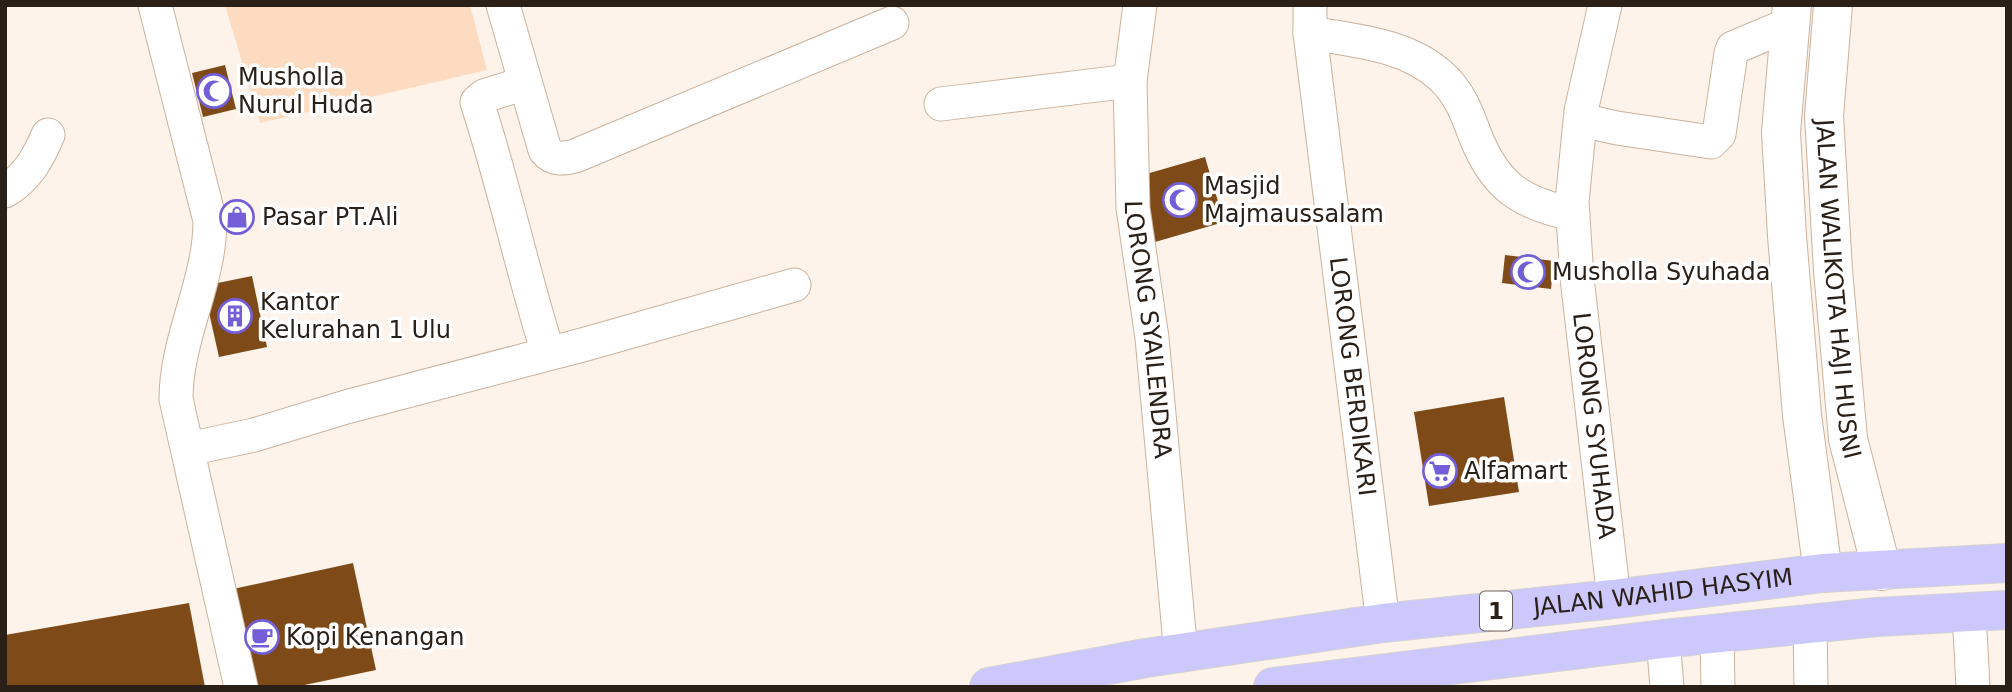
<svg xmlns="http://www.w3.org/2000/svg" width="2012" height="692" font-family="'DejaVu Sans',sans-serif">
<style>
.green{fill:#fddbc0}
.building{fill:#7e4a17}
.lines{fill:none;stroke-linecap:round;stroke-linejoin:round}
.minor-casing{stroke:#cbb19c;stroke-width:35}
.tertiary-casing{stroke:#cbb19c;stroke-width:40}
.trunk-casing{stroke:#d4d2d1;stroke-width:40}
.minor{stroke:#fff;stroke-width:33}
.tertiary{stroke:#fff;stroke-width:38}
.trunk{stroke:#ccc8fc;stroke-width:38}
.labels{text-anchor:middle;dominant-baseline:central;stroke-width:7;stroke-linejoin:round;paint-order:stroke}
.shield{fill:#fff;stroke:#6a635d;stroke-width:2}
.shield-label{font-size:23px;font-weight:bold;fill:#2a2018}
.poi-label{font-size:24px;fill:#2a2018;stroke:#fff;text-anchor:start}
.street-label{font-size:24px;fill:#2a2018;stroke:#fff}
</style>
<rect width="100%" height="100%" fill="#fef3ea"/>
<polygon class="green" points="225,5 470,5 487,70 260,123"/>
<g class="building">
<polygon points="225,65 236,109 203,117 192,73"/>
<polygon points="1205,157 1224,222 1155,242 1136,177"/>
<polygon points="1505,255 1554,261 1551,289 1502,283"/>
<polygon points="252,276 267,347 219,357 203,286"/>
<polygon points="1504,397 1519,492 1429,506 1414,412"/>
<polygon points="353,563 376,670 295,687 254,687 233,589"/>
<polygon points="189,603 205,687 5,687 5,635"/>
</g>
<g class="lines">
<g class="minor-casing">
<g id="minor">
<path d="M155,5L210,221C210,282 176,338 176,399L241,687"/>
<path d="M503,5L545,150C553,160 563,159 575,156L892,23"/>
<path id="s1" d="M1140,5L1130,81L1133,208L1152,338L1181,654"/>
<path id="s2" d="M1310,5V33L1383,623"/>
<path id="s3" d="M1605,5L1581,111L1572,202L1577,278L1614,599"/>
<path d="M1310,33C1355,41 1406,44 1441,76C1459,92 1467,113 1475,135C1495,186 1520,203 1573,214"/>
<path d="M525,83L484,96L477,102C504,185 522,270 548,353"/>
<polyline points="941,104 1130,81"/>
<polyline points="1581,120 1617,128 1711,142 1719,134 1731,53 1733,48 1790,24"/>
<path d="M5,191C28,177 38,158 48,135"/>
<polyline points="188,449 254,435 346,407 586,344 794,285"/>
<polyline points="1969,612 1973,687"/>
<polyline points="1810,624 1811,687"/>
<polyline points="1717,634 1718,687"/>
<polyline points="1663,639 1667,687"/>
</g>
</g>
<g class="tertiary-casing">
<g id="tertiary">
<polyline points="1792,5 1781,132 1787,236 1802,415 1823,573"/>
<path id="s4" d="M1833,5L1824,116L1833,270L1848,439L1882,571"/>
</g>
</g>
<g class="trunk-casing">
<g id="trunk">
<path id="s5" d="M989,687L1146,658L1383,623L1614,599L1823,573L2007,563"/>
<polyline points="1273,687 1663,639 1877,617 2007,610"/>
</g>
</g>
<use href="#minor" class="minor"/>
<use href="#tertiary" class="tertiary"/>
<use href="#trunk" class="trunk"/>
</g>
<defs>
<g id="mosque-ring" transform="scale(1.75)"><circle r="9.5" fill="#fff" stroke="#735ed8" stroke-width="1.5"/><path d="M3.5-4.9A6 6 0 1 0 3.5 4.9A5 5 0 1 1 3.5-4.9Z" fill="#735ed8"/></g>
<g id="shop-ring" transform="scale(1.75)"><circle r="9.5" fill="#fff" stroke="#735ed8" stroke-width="1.5"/><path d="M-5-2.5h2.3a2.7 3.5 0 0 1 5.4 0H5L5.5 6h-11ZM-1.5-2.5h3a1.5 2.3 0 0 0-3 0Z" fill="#735ed8"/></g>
<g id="building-ring" transform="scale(1.75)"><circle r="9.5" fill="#fff" stroke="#735ed8" stroke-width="1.5"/><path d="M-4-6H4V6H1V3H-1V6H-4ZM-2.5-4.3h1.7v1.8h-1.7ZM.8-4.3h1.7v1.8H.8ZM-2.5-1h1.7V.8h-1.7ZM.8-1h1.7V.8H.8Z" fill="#735ed8"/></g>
<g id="supermarket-ring" transform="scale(1.75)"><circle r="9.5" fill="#fff" stroke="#735ed8" stroke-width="1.5"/><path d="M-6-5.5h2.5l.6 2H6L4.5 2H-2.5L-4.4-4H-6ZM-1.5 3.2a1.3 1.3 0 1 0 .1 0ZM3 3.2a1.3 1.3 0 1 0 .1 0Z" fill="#735ed8"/></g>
<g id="cafe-ring" transform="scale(1.75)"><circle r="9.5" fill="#fff" stroke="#735ed8" stroke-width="1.5"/><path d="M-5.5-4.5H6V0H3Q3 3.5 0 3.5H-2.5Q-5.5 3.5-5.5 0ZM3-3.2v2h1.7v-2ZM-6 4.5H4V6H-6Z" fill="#735ed8"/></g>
</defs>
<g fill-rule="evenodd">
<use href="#mosque-ring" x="214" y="91"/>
<use href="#mosque-ring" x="1180" y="200"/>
<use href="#shop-ring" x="237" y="217"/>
<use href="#mosque-ring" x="1528" y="272"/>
<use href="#building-ring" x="235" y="316"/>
<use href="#supermarket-ring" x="1440" y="471"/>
<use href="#cafe-ring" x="262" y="637"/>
</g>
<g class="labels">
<rect class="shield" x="1480" y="591.5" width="32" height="39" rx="5"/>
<g class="shield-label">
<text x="1496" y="611">1</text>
</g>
<g class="poi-label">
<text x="238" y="77">Musholla<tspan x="238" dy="28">Nurul Huda</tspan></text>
<text x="1204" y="186">Masjid<tspan x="1204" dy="28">Majmaussalam</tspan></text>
<text x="262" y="217">Pasar PT.Ali</text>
<text x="1552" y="272">Musholla Syuhada</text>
<text x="260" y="302">Kantor<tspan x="260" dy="28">Kelurahan 1 Ulu</tspan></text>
<text x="1464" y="471">Alfamart</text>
<text x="286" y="637">Kopi Kenangan</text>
</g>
<g class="street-label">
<text stroke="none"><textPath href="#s4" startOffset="285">JALAN WALIKOTA HAJI HUSNI</textPath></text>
<text stroke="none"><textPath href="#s1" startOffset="326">LORONG SYAILENDRA</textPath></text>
<text stroke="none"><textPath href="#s2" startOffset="374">LORONG BERDIKARI</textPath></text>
<text stroke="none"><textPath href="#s3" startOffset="425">LORONG SYUHADA</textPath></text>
<text stroke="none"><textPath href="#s5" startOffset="681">JALAN WAHID HASYIM</textPath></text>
</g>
</g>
<rect width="2012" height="692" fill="none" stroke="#2a2018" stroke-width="14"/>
</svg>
